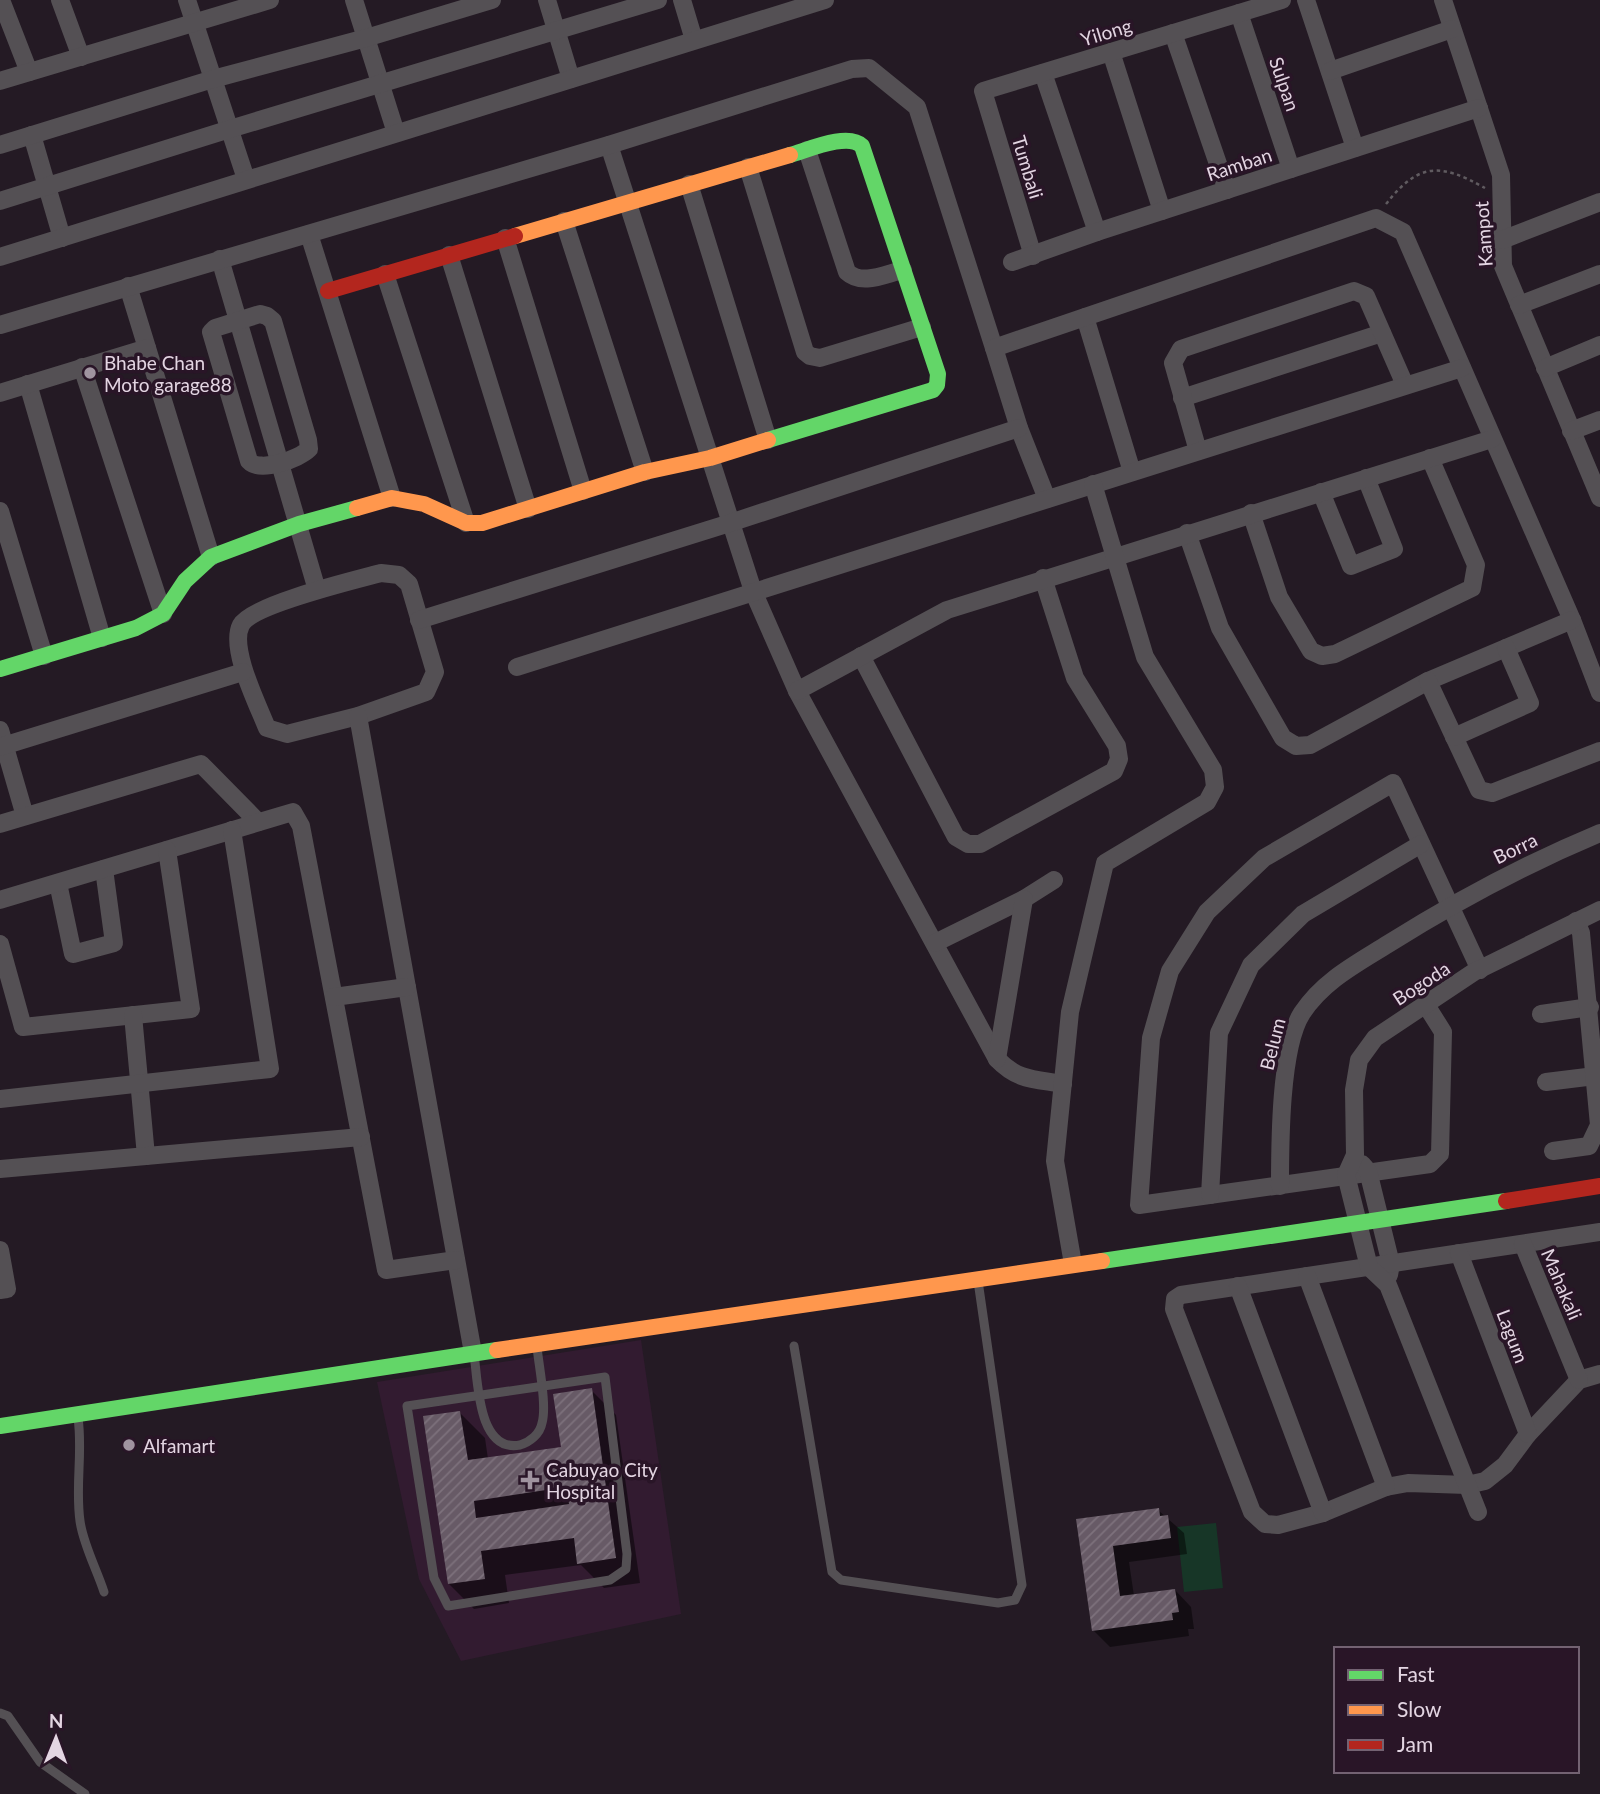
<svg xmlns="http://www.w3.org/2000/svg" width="1600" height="1794" font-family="Lato,sans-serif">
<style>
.built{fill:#321b30}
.pitch{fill:#173627}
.shadow{fill:#0007}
.building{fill:url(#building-hatch);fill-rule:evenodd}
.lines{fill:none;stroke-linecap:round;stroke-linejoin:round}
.path{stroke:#605b60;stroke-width:2.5;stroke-dasharray:3.5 3.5;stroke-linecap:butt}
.lane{stroke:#545054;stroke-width:9}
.street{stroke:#545054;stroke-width:18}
.fast{stroke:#63d668;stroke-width:16}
.slow{stroke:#ff974d;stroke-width:16}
.jam{stroke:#b3261e;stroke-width:16}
.poi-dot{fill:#a094a0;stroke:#291527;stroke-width:2.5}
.labels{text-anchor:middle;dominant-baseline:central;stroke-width:7;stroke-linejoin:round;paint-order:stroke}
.street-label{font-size:19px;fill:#e3d5e2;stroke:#291527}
.poi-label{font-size:19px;fill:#e3d5e2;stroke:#291527;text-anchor:start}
</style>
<defs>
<pattern id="building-hatch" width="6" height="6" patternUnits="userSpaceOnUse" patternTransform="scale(1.75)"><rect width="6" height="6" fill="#675a66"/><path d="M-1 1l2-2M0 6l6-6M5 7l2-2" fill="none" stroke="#7d717c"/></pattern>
</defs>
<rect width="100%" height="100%" fill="#241a24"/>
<polygon class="built" points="641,1340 681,1614 461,1661 419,1579 377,1382"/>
<polygon class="pitch" points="1216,1523 1223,1588 1184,1592 1177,1527"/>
<g class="shadow">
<polygon points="591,1390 616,1415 640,1583 604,1588 581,1565 505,1575 509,1603 474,1609 449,1584 460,1413 485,1438 488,1459 563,1449"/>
<polygon points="1158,1510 1184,1533 1187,1554 1129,1562 1134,1596 1175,1590 1191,1607 1194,1629 1188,1629 1189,1636 1110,1647 1093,1630 1078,1520"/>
</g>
<g class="building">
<path d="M592,1388L616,1558L577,1564L574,1538L481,1551L485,1579L448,1584L423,1416L460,1411L468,1460L561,1447L553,1394ZM566,1487L569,1504L476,1518L474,1501Z"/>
<polygon points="1159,1508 1160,1516 1168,1515 1171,1538 1113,1546 1120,1596 1175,1589 1179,1612 1172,1613 1173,1620 1092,1631 1076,1519"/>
</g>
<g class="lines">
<path class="path" d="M1386,204C1419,162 1440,163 1485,188"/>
<g class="lane">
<polyline points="794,1346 832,1572 841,1580 998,1603 1015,1600 1022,1585 978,1281"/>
<path d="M474,1354C478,1382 478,1453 520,1445C530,1442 540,1434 542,1423C547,1406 539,1367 537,1347"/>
<polygon points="605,1377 627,1554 626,1569 610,1580 448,1606 434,1578 407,1406"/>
<path d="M78,1418C83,1452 75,1486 80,1521C83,1544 97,1570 104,1592"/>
<polyline points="0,1713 8,1716 40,1762 85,1794"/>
</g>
<g class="street">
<polyline points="1,0 29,72"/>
<polyline points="60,0 81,57"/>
<polyline points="187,0 246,179"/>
<polyline points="354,0 396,133"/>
<polyline points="547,0 571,79"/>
<polyline points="682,0 694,40"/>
<polyline points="1306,0 1355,148"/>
<polyline points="1443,0 1501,175 1503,266 1600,498"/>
<polyline points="1239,13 1291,169"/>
<polyline points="1173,33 1227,190"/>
<polyline points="1111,52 1162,211"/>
<polyline points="1330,71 1452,29"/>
<polyline points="1043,73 1097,232"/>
<polyline points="0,81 270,0"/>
<polyline points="32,135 62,238"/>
<polyline points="0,145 213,79 366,38 492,0"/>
<path d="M609,145L753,591L797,691L997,1059C1018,1081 1035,1079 1063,1084"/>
<path d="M807,150L847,272C862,286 885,274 903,270"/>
<polyline points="748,167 805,352 810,356 820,358 922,327"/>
<polyline points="689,184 768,440"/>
<polyline points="0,201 230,129 658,0"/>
<polyline points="564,221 645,472"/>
<polyline points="309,234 392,498"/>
<polyline points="505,238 583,491"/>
<polyline points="1502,240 1600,202"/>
<polyline points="449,255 528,509"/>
<polyline points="1033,256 983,91 1282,0"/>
<polyline points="0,257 825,0"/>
<polyline points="220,259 317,590"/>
<polyline points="1012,262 1097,232 1479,108"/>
<polyline points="385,274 466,523"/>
<polyline points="128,286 147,348"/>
<polyline points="1519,305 1600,274"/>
<path d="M260,314L267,316L273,321L308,440L309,449C299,459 260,473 249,461L211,332L215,328Z"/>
<polyline points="1085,317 1132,472"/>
<polyline points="0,325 609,145 852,69 869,68 917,107 994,348"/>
<polyline points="82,367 163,614"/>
<polyline points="1545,368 1600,345"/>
<polyline points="28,384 102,638"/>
<polyline points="0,393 147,348 211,557"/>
<polyline points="1182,398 1382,333"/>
<polyline points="1571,431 1600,420"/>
<polyline points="1198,451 1173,363 1181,349 1354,291 1366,296 1405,385"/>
<polyline points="1321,492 1351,566 1394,549 1366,478"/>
<polyline points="1047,499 1019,428 994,348 1376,218 1403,232 1572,620 1600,693"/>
<polyline points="0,511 44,656"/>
<polyline points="1251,513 1279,597 1311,651 1322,656 1335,654 1472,588 1476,565 1430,458"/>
<polyline points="1187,533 1220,628 1283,738 1296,746 1310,745 1428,681 1572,620"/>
<path d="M381,573L399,575L409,584L435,672L426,692L358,716L287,734L267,728C258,705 229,648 241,625C251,605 355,580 381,573Z"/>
<polyline points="419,620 730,523 1019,428"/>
<polyline points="861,656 956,837 968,844 980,844 1114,771 1119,759 1117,746 1075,678 1043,578"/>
<polyline points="517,667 1462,368"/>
<polyline points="1428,681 1479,790 1492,793 1600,751"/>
<polyline points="797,691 947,610 1492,439"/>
<polyline points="358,716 473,1353"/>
<polyline points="0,730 25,816"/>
<polyline points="1454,737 1530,703 1506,648"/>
<polyline points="0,747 243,672"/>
<polyline points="0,824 201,764 258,822"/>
<polyline points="58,883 73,954 114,943 104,869"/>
<polyline points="0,900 293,812 301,826 386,1270 456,1260"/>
<polyline points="935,943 1024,899 1054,880"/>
<polyline points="0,944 23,1027 191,1009 167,850"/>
<polyline points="334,997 407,987"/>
<polyline points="1426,1005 1443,1032 1440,1154 1430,1164 1139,1205 1151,1038 1170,971 1207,912 1264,858 1393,783 1480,970"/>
<polyline points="1541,1014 1590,1007"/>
<polyline points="133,1015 146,1156"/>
<polyline points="997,1059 1024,899"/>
<polyline points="1546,1082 1595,1076"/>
<polyline points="0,1099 270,1069 232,830"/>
<polyline points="1553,1151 1589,1146 1599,1125 1581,933 1576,921"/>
<polyline points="1362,1164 1368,1171 1391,1264 1389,1275"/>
<polyline points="0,1169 361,1137"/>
<path d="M1280,1186C1280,1144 1280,1047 1302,1013C1323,981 1356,964 1388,944C1458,900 1523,865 1600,833"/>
<polyline points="1210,1195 1219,1033 1251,965 1303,914 1421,844"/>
<polyline points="1600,1232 1181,1295 1175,1299 1174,1309 1252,1512 1265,1524 1278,1525 1323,1513 1386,1487 1408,1483 1467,1485 1485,1481 1505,1465 1528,1434 1579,1380 1600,1374"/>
<polyline points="1523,1244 1579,1380"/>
<polyline points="0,1250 7,1289 0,1290"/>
<polyline points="1459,1253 1528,1434"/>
<polyline points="1073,1264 1055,1161 1070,1012 1105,863 1207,802 1215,787 1213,770 1145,657 1093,484"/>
<polyline points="1307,1276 1386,1487"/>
<polyline points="1238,1286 1323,1513"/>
<polyline points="1478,1512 1388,1285 1369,1267 1346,1175 1355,1155 1354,1090 1359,1060 1375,1038 1474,972 1600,910"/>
</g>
<g class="fast">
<path d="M768,440L933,390L937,385L938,374L862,146C848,132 808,150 790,155"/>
<polyline points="0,669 136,628 163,614 185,581 211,557 299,524 357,508"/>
<polyline points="1102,1261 1506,1201"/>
<polyline points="0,1426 497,1350"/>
</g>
<g class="slow">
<polyline points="515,236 790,155"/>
<polyline points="357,508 392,498 424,504 466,523 482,523 645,472 710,458 768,440"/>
<polyline points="497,1350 1102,1261"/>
</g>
<g class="jam">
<polyline points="328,291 515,236"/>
<polyline points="1506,1201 1600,1186"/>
</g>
</g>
<g class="poi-dot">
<circle cx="90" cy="373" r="7"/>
<circle cx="129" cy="1445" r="7"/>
<path d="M526.5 1469.5h7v7h7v7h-7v7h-7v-7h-7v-7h7z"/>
</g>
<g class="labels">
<g class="street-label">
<text transform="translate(1106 32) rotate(-17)">Yilong</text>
<text transform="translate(1285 84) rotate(71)">Sulpan</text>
<text transform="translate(1239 164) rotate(-18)">Ramban</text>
<text transform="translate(1028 167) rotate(73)">Tumbali</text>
<text transform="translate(1483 234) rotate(-94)">Kampot</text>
<text transform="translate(1515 848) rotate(-26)">Borra</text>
<text transform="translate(1421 983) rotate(-33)">Bogoda</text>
<text transform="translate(1272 1044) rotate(-76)">Belum</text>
<text transform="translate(1562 1284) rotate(67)">Mahakali</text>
<text transform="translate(1513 1336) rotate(69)">Lagum</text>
</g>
<g class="poi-label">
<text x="104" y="362">Bhabe Chan<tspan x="104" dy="22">Moto garage88</tspan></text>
<text x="143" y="1445">Alfamart</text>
<text x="546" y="1469">Cabuyao City<tspan x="546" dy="22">Hospital</tspan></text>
</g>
</g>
<rect x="1334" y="1647" width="245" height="126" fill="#291527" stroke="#736272" stroke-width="2"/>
<rect x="1348" y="1670" width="35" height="10" fill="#63d668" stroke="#736272" stroke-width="2"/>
<text x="1397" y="1682" font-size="21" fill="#e3d5e2">Fast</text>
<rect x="1348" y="1705" width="35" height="10" fill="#ff974d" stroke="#736272" stroke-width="2"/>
<text x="1397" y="1717" font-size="21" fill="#e3d5e2">Slow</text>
<rect x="1348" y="1740" width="35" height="10" fill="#b3261e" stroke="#736272" stroke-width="2"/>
<text x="1397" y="1752" font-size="21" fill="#e3d5e2">Jam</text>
<g transform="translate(56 1738) rotate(1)" stroke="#291527" stroke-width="5" paint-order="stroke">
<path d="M0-5L12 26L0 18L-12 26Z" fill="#e3d5e2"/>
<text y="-10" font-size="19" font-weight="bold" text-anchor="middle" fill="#e3d5e2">N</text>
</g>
</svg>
